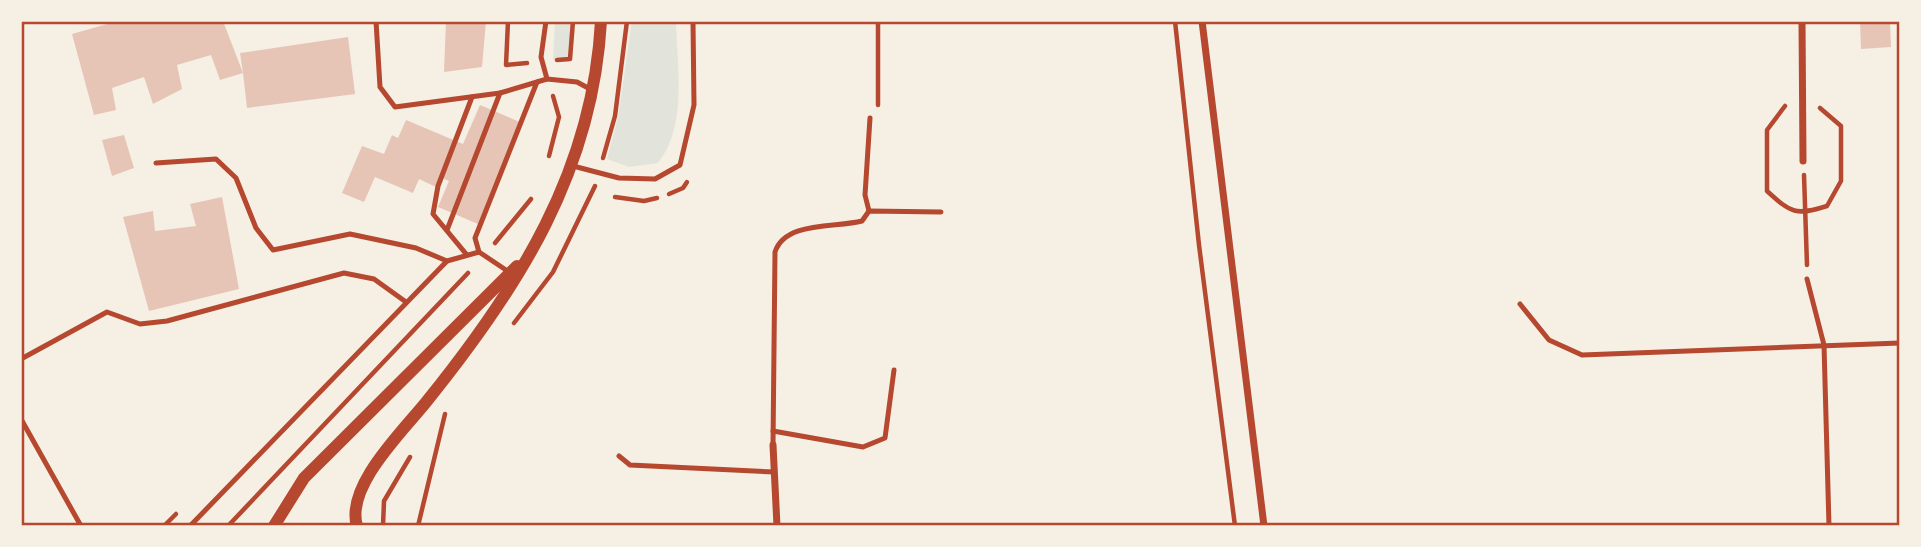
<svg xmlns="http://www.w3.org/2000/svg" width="1921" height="547" font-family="Raleway,sans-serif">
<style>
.green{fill:#e2e4dc}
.building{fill:#e6c5b7}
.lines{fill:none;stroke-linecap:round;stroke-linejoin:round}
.path{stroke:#b5482f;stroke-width:4.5}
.service{stroke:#b5482f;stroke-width:5}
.minor{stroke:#b5482f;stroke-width:7}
.tertiary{stroke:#b5482f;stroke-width:12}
.neatline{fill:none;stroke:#b5482f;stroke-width:2.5}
</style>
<rect width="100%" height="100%" fill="#f6efe4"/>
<g class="green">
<polygon points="555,21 573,21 570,59 553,60"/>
<path d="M632,21H676C677,67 688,125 658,163L629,167L607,159L618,117Z"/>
</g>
<g class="building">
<polygon points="118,21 223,21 243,73 240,53 348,37 355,94 247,108 243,73 220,80 211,55 177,65 182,89 153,104 144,77 112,88 116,110 94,115 72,34"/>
<polygon points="446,21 486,21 482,67 444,72"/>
<polygon points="1860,21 1890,21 1891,47 1861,49"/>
<polygon points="480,105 520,122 478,224 438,207 449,181 440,177 436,187 419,179 413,193 375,177 364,202 342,193 362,146 384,154 392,135 398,138 406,120 463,144"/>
<polygon points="124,135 134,168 112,176 102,140"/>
<polygon points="222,197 239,289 149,311 123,217 153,211 155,231 196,226 190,204"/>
</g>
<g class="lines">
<g class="path">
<polyline points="508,21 506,65 527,63"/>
<polyline points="878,21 878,105"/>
<polyline points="1175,21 1199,245 1235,526"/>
<polyline points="557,60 570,59 573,21"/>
<path d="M1785,106L1767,130V191C1791,213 1796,216 1827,206L1841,181V126L1820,108"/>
<polyline points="549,156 559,117 553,96"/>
<polyline points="603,158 615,116 627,21"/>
<polyline points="1804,175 1807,265"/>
<polyline points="669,194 683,188 687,182"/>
<polyline points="615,197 644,201 657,198"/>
<polyline points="495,243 531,199"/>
<polyline points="514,323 553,272 595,186"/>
<polyline points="164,526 176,514"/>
<polyline points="228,526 468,273"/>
<polyline points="383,526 384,501 410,457"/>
<polyline points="418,526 445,414"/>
</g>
<g class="service">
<polyline points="376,21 380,87 395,107 500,93 547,79"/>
<polyline points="546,21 541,57 547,79 577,82 590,89"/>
<polyline points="156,163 216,159 236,178 256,228 273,250 350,234 416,248 447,261"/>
<polyline points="573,166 619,178 655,179 680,165 694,105 693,21"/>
<polyline points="869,211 865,195 870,118"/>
<polyline points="447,230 500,93"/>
<polyline points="479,252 475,238 537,82"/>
<polyline points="467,255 433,214 438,186 472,97"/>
<polyline points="1807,279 1824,345 1829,526"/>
<polyline points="1520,304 1549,340 1582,355 1900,343"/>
<polyline points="21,359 107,312 140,324 167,321 344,273 374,279 406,302"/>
<polyline points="21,419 81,526"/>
<polyline points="773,431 863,447 885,438 894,370"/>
<path d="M773,445L775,252C785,221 835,228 862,221L869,211L941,212"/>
<polyline points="619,456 630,465 774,472"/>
<polyline points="190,526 447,261 479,252 509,272"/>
</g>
<g class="minor">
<polyline points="1202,21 1264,526"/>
<polyline points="1802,21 1803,161"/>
<polyline points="773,445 777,526"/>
</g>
<g class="tertiary">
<polyline points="274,526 304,478 517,266"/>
<path d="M357,526C345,486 404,430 427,401C519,287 593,171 601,21"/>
</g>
</g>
<rect width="1921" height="547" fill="none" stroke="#f6efe4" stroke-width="46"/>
<rect x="23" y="23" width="1875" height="501" class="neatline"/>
</svg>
